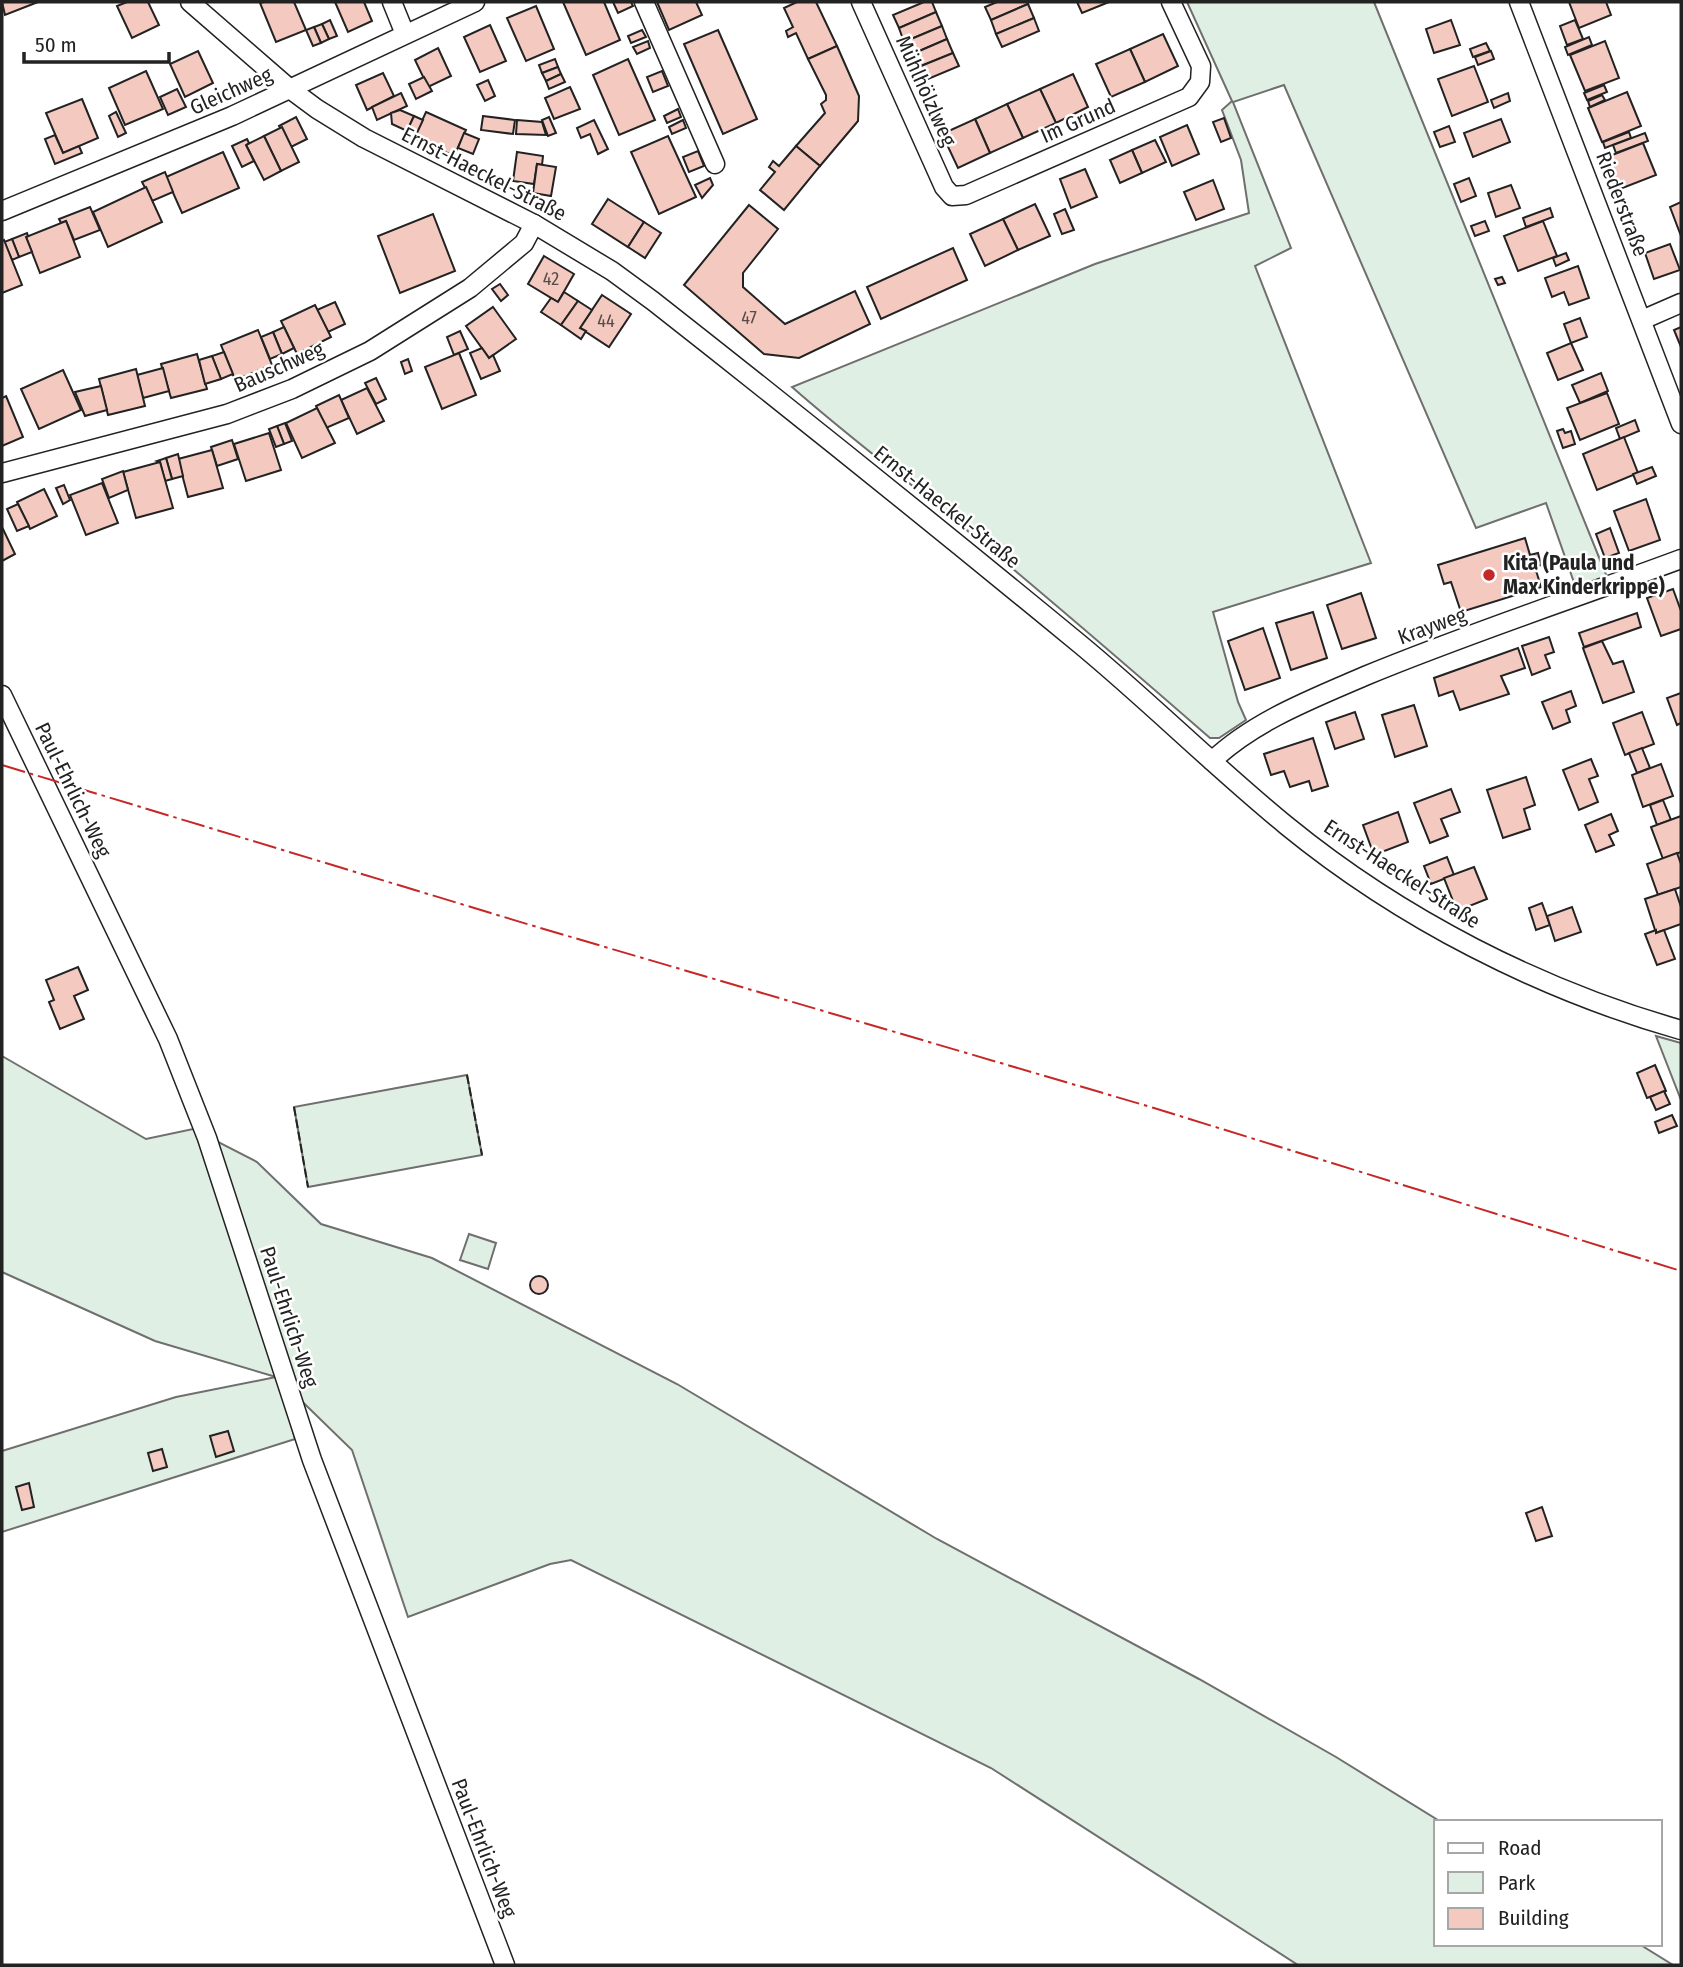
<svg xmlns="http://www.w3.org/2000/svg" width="1683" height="1967" font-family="'Fira Sans Condensed',sans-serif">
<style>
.green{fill:#e0efe3;stroke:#6f6f6f;stroke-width:2}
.building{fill:#f3c9c0;stroke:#222;stroke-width:2}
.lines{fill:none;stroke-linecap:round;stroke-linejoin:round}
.minor-casing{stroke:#222;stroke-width:21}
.minor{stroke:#fff;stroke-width:18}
.fence{stroke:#222;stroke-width:2;stroke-dasharray:9 3.5;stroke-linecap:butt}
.power{stroke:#c62828;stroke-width:2;stroke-dasharray:24 5 3.5 5;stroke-linecap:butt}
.poi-dot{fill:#c62828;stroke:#fff;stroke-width:2.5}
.labels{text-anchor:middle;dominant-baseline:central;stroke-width:5;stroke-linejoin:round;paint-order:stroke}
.number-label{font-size:18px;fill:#564c4a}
.street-label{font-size:21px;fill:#222;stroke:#fff}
.poi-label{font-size:21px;font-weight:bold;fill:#222;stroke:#fff;text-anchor:start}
</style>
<rect width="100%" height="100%" fill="#fff"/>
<g class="green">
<path d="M1187,2H1374L1607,577L1576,588L1546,503L1476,528L1284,85L1233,102L1291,248L1255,266L1371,563L1213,612L1238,702L1246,720L1219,738H1210C1124,663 1039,590 952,518C899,474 844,433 792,387L1095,264L1249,213L1241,160L1222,110L1232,101Z"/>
<polygon points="1656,1036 1681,1043 1681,1100"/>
<polygon points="2,1056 146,1139 193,1129 257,1162 321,1224 432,1258 677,1384 937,1539 1199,1679 1336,1757 1441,1822 1436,1822 1436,1944 1639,1944 1673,1965 1298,1965 991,1768 571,1560 550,1564 408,1617 352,1450 279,1379 295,1439 2,1532 2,1451 176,1397 276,1377 155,1341 2,1272"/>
<polygon points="467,1075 482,1155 308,1187 294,1107"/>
<polygon points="469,1234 496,1243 488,1269 460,1260"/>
</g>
<g class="building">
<polygon points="2,2 38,2 5,15"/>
<polygon points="127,2 148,2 159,25 132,38 117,6"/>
<polygon points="264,2 294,2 306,30 276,42 260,3"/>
<polygon points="335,2 364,2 372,21 348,32"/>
<polygon points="563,2 604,2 620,40 586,55"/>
<polygon points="613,2 631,2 633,6 618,13"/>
<polygon points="657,2 696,2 702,15 669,30"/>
<polygon points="797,2 816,2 837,46 808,59 796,33 788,37 786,31 793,27 784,8"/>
<polygon points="924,2 932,2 936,12 899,28 893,15"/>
<polygon points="997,2 1027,2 1028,4 991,20 985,7"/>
<polygon points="1077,2 1109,2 1082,13"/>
<polygon points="1569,2 1606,2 1611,15 1579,28"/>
<polygon points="1028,4 1034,18 996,34 991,20"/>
<polygon points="536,6 554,49 526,61 507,18"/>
<polygon points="936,12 942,26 904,42 899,28"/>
<polygon points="1034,18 1039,31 1002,47 996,34"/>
<polygon points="330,20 337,36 329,39 322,24"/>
<polygon points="1451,20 1460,45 1434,53 1426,29"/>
<polygon points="1575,20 1583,39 1567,45 1560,26"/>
<polygon points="322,24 329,39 321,43 314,27"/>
<polygon points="490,25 506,61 480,72 464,37"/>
<polygon points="942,26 947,39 910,55 904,42"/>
<polygon points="314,27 321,43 313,46 306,30"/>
<polygon points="642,30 646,37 631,43 628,36"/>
<polygon points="718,30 757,119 723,134 684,44"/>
<polygon points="1163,34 1178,66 1145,82 1130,49"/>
<polygon points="1589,37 1592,45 1568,55 1565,47"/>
<polygon points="947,39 953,53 916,68 910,55"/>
<polygon points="648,41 650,48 637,54 633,47"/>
<polygon points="1605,41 1619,78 1585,91 1570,55"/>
<polygon points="1486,43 1490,51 1473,57 1470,49"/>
<polygon points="837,46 859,96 858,121 820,166 796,146 825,113 821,104 826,100 826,95 808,59"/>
<polygon points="438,48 451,76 428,87 415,60"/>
<polygon points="1130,49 1145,82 1111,97 1096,64"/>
<polygon points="198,51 213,83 185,97 170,64"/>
<polygon points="1491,51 1494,59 1478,65 1475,57"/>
<polygon points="953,53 959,66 921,82 916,68"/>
<polygon points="555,59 558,67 542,73 539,65"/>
<polygon points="628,59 655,120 619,135 593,75"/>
<polygon points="1474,66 1488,102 1452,116 1438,79"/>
<polygon points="558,67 561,74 546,81 542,73"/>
<polygon points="146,71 163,109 125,125 109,88"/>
<polygon points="662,71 668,86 653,92 647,77"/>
<polygon points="383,73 394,96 367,110 356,85"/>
<polygon points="561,74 565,82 549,89 546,81"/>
<polygon points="1073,74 1088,107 1056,123 1040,89"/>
<polygon points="424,77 432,91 416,99 409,84"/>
<polygon points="488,80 495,96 485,101 477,85"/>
<polygon points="1604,85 1607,92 1587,100 1584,93"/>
<polygon points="570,87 580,109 554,119 545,98"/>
<polygon points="177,89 186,107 168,115 160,97"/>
<polygon points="1040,89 1056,123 1023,138 1007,104"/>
<polygon points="1627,92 1641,126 1602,142 1588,108"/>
<polygon points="401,93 407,106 377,120 372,107"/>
<polygon points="1508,93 1510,101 1494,108 1491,100"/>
<polygon points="1602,95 1605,100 1590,107 1588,101"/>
<polygon points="82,99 98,138 63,153 46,113"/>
<polygon points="1007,104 1023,138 990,153 975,119"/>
<polygon points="678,109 681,117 667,123 664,116"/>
<polygon points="400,110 414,116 407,131 392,124 391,113"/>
<polygon points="116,112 126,133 118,137 109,116"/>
<polygon points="426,112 466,130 454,156 414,138"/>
<polygon points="414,116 423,120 416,135 407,131"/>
<polygon points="483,116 515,120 513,134 481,130"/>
<polygon points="296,117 307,139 291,147 279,126"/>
<polygon points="549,117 556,133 548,136 542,120"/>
<polygon points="1224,118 1231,138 1221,142 1213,122"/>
<polygon points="975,119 990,153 958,168 942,134"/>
<polygon points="1501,119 1510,142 1473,157 1464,133"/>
<polygon points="517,120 542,122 546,135 516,134"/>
<polygon points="594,120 608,149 598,154 590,134 581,138 577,128"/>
<polygon points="683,120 686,128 672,134 669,127"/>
<polygon points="1187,125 1199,154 1172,166 1160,137"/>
<polygon points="1449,126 1455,142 1440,147 1434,132"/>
<polygon points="282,127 299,162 281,171 264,136"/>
<polygon points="1629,132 1631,138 1605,148 1603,142"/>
<polygon points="464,133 479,139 473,154 458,148"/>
<polygon points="1645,133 1648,141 1616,153 1613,145"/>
<polygon points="55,135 63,153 79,146 82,153 55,164 45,139"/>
<polygon points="264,136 281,171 264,180 246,145"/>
<polygon points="668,136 696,197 659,214 631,152"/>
<polygon points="247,139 249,143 246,145 254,161 242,167 232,146"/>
<polygon points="1155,140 1166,162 1142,173 1132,150"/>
<polygon points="1643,143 1656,175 1620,189 1607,157"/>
<polygon points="796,146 820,166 784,210 760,190 775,172 769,167 773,161 779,166"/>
<polygon points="1132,150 1142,173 1120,183 1110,160"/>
<polygon points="698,151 704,166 689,172 683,157"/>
<polygon points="223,152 239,188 182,213 166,177"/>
<polygon points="517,152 543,156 542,165 537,164 534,184 513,181"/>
<polygon points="537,164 556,167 551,196 533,193"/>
<polygon points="1085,169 1097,197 1071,208 1060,179"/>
<polygon points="165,172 173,192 152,201 142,182"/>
<polygon points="710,178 713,185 702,198 695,185"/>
<polygon points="1469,178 1476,196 1461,202 1454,184"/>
<polygon points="1213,180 1224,209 1196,220 1184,192"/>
<polygon points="1511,185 1520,208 1496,217 1488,193"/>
<polygon points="146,187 162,222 108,247 93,212"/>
<polygon points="608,199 644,222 628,247 592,224"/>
<polygon points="1681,202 1681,236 1670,207"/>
<polygon points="1035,204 1050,236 1018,250 1003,219"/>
<polygon points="749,205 778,229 743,273 743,287 785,324 855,291 870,324 799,358 764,354 684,285"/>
<polygon points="90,207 100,230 74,240 66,221 61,223 59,219"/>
<polygon points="1550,208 1553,217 1526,227 1523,218"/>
<polygon points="1065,209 1074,230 1062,234 1054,214"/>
<polygon points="433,214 455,271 400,293 378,236"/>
<polygon points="1003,219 1018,250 985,266 970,234"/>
<polygon points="66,221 80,257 40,273 26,237"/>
<polygon points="1485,221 1489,231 1475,236 1471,226"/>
<polygon points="1543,221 1557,256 1518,271 1504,236"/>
<polygon points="644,222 661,233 645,258 628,247"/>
<polygon points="27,233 28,236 26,237 32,252 19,257 12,239"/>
<polygon points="12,239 19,257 12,260 4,242"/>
<polygon points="4,240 22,285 2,293 2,241"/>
<polygon points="1670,244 1680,270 1654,279 1645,253"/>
<polygon points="953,248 967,280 881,319 867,287"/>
<polygon points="1566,253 1569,260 1556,266 1553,258"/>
<polygon points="544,256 574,274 558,302 528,284"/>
<polygon points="1578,266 1589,298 1569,305 1564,292 1552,297 1545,278"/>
<polygon points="1502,277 1505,283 1498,285 1495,279"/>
<polygon points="500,284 508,295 501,301 492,289"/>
<polygon points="564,292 578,301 561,325 541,312 551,298 558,302"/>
<polygon points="602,295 631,314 609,347 580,328"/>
<polygon points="578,301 592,310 580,328 586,331 581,339 561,325"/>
<polygon points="335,302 345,324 328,332 317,310"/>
<polygon points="315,305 331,337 297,354 281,321"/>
<polygon points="493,307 516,339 489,358 466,326"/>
<polygon points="1580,318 1587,337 1571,343 1564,324"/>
<polygon points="284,327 294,348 282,354 273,332"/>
<polygon points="1681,327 1681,347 1674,330"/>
<polygon points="258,330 272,365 235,380 221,345"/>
<polygon points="460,331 468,349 454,355 447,337"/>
<polygon points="273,332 282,354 270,359 261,337"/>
<polygon points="1571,343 1583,370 1558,380 1547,353"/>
<polygon points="482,348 489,358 493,355 500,371 481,379 470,353"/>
<polygon points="224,352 233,374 221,379 212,356"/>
<polygon points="459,353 476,395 442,409 425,367"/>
<polygon points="197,354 207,389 171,398 161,364"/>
<polygon points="212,356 221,379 205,384 199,360"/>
<polygon points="408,359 412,371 405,374 401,362"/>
<polygon points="163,368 169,391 143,398 137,375"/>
<polygon points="136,369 145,406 108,415 99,379"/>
<polygon points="63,370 81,410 39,429 21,389"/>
<polygon points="1601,373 1608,391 1580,403 1572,385"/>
<polygon points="376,378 386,399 376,404 365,383"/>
<polygon points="101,386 107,410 85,416 75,392"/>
<polygon points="367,388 384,421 357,434 341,400"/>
<polygon points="1607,393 1619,424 1580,440 1567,408"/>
<polygon points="339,395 349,418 326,428 316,406"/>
<polygon points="6,396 23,437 2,446 2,398"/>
<polygon points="317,408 335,443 302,458 286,423"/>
<polygon points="1635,420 1639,431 1620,439 1616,428"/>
<polygon points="285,423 292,441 284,444 277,426"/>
<polygon points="277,426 284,444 276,447 269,429"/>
<polygon points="1563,429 1565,433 1571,431 1575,444 1563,448 1557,431"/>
<polygon points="269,433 281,470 246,481 234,444"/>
<polygon points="1624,437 1638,473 1597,490 1583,454"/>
<polygon points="232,440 238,459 217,466 211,447"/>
<polygon points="212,450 223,488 188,497 178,459"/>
<polygon points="178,454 183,476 172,479 166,458"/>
<polygon points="166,458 172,479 165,481 160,462 157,461"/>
<polygon points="160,462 173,508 136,518 123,472"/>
<polygon points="1652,467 1656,476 1637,484 1633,474"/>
<polygon points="123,471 128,490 109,498 102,479"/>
<polygon points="102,483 118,523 86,535 70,495"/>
<polygon points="64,485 70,500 63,504 56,488"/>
<polygon points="44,489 57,516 30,529 17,502"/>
<polygon points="1646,499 1660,540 1629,551 1614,511"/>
<polygon points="18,504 29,526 17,531 7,509"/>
<polygon points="2,527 15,554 2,561"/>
<polygon points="1610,528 1619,553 1605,558 1596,534"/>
<polygon points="1525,538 1530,555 1538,553 1541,565 1535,567 1541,587 1461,612 1451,582 1444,584 1438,565"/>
<polygon points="1673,589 1681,611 1681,629 1661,636 1647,598"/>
<polygon points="1361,593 1376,638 1342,649 1327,605"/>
<polygon points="1313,612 1327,658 1291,670 1276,623"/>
<polygon points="1637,613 1641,627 1584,647 1579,633"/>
<polygon points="1263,628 1280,678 1245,690 1228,641"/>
<polygon points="1549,637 1554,652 1545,655 1550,668 1532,675 1522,646"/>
<polygon points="1602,641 1613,664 1623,661 1634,692 1603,703 1583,648"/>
<polygon points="1518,648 1525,668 1501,676 1509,694 1460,710 1453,691 1439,696 1434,678"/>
<polygon points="1571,691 1576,706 1566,710 1570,722 1553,729 1542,702"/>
<polygon points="1681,693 1681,723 1677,725 1667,698"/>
<polygon points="1414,705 1427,746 1395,757 1382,715"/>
<polygon points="1355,712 1364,739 1335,749 1326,722"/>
<polygon points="1642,712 1654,744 1625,755 1613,723"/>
<polygon points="1313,738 1328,786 1312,791 1309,781 1290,787 1284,771 1271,775 1264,754"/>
<polygon points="1642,748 1650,768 1637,773 1629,753"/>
<polygon points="1591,759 1598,776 1589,779 1598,802 1579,810 1563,770"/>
<polygon points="1661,764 1673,796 1643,807 1632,775"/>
<polygon points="1526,777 1535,805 1524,809 1530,829 1503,838 1487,790"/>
<polygon points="1451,789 1460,812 1441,819 1448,836 1430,843 1414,803"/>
<polygon points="1663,800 1671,820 1657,825 1650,805"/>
<polygon points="1398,812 1408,842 1374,855 1363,825"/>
<polygon points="1611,814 1618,831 1609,835 1614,845 1596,852 1585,825"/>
<polygon points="1681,816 1681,852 1663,859 1651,827"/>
<polygon points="1677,853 1681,864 1681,887 1658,895 1647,864"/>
<polygon points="1447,857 1454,875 1431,884 1424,866"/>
<polygon points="1474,867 1487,899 1457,911 1444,878"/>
<polygon points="1675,889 1681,907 1681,924 1656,933 1645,899"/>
<polygon points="1542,903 1550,925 1536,930 1529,908"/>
<polygon points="1572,907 1581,932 1555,941 1547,916"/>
<polygon points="1656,930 1656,933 1664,930 1675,959 1657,965 1645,934"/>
<polygon points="78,967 88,990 74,996 84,1019 60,1029 49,1002 54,1000 46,980"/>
<polygon points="1655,1065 1666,1091 1647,1098 1637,1073"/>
<polygon points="1664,1091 1670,1104 1656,1110 1650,1097"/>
<polygon points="1672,1115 1677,1126 1659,1133 1655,1122"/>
<circle cx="539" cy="1285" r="9"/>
<polygon points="228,1431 234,1451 216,1457 210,1436"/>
<polygon points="162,1449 167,1467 153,1471 148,1453"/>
<polygon points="29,1483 34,1507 22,1510 16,1487"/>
<polygon points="1542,1507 1552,1536 1536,1541 1526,1513"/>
</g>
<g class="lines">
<g class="minor-casing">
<g id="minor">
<path d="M190,2L290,89L317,109L364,138L534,224L612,271L653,301C797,414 940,529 1081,645C1151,703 1216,768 1287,826C1401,919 1540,990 1681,1030"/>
<polyline points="392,2 405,34"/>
<polyline points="644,2 715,164"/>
<polyline points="861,2 944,187 952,196 966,195 1189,97 1200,82 1201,66 1171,2"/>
<polyline points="1519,2 1681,424"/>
<polyline points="2,211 232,116 475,2"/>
<polyline points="1642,320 1681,303"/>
<polyline points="2,473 227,414 292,389 370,351 470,288 524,243 534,224"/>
<polyline points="2,695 168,1039 207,1138 312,1460 505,1965"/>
<path d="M1212,761C1254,721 1312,699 1365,676C1469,633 1576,598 1681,559"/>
</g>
</g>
<use href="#minor" class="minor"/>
<g class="fence">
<polyline points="467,1075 482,1155"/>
<polyline points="294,1107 308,1187"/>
</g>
<polyline class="power" points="2,765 537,927 1154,1108 1681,1271"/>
</g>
<circle class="poi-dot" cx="1489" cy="575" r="7"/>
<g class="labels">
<g class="number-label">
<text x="551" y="279">42</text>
<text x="749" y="318">47</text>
<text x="606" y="321">44</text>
</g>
<g class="street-label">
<text transform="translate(231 91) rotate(-24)">Gleichweg</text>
<text transform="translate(926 91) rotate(66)">Mühlhölzlweg</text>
<text transform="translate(1078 121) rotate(-24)">Im Grund</text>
<text transform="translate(484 174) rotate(27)">Ernst-Haeckel-Straße</text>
<text transform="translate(1622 204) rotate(69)">Riederstraße</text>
<text transform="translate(279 367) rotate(-24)">Bauschweg</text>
<text transform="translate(947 507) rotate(39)">Ernst-Haeckel-Straße</text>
<text transform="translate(1432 626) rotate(-20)">Krayweg</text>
<text transform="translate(73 790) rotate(64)">Paul-Ehrlich-Weg</text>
<text transform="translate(1402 874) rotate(33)">Ernst-Haeckel-Straße</text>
<text transform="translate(289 1317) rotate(72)">Paul-Ehrlich-Weg</text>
<text transform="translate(484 1848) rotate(69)">Paul-Ehrlich-Weg</text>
</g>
<g class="poi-label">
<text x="1503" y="563">Kita (Paula und<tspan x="1503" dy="24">Max Kinderkrippe)</tspan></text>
</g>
</g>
<rect width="1683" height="1967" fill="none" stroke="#222222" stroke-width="7"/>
<rect x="1434" y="1820" width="228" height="126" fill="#ffffff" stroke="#a7a7a7" stroke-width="2"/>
<rect x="1448" y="1843" width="35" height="10" fill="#ffffff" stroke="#a7a7a7" stroke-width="2"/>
<text x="1498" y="1855" font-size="21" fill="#222222">Road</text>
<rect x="1448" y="1872" width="35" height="21" fill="#e0efe3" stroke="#a7a7a7" stroke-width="2"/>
<text x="1498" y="1890" font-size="21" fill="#222222">Park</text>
<rect x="1448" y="1908" width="35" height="21" fill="#f3c9c0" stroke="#a7a7a7" stroke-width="2"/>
<text x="1498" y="1925" font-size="21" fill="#222222">Building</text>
<path d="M24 52v10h145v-10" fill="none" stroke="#222222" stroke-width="3.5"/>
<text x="35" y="52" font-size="21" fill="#222222" stroke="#ffffff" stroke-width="5" paint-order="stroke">50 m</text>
</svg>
